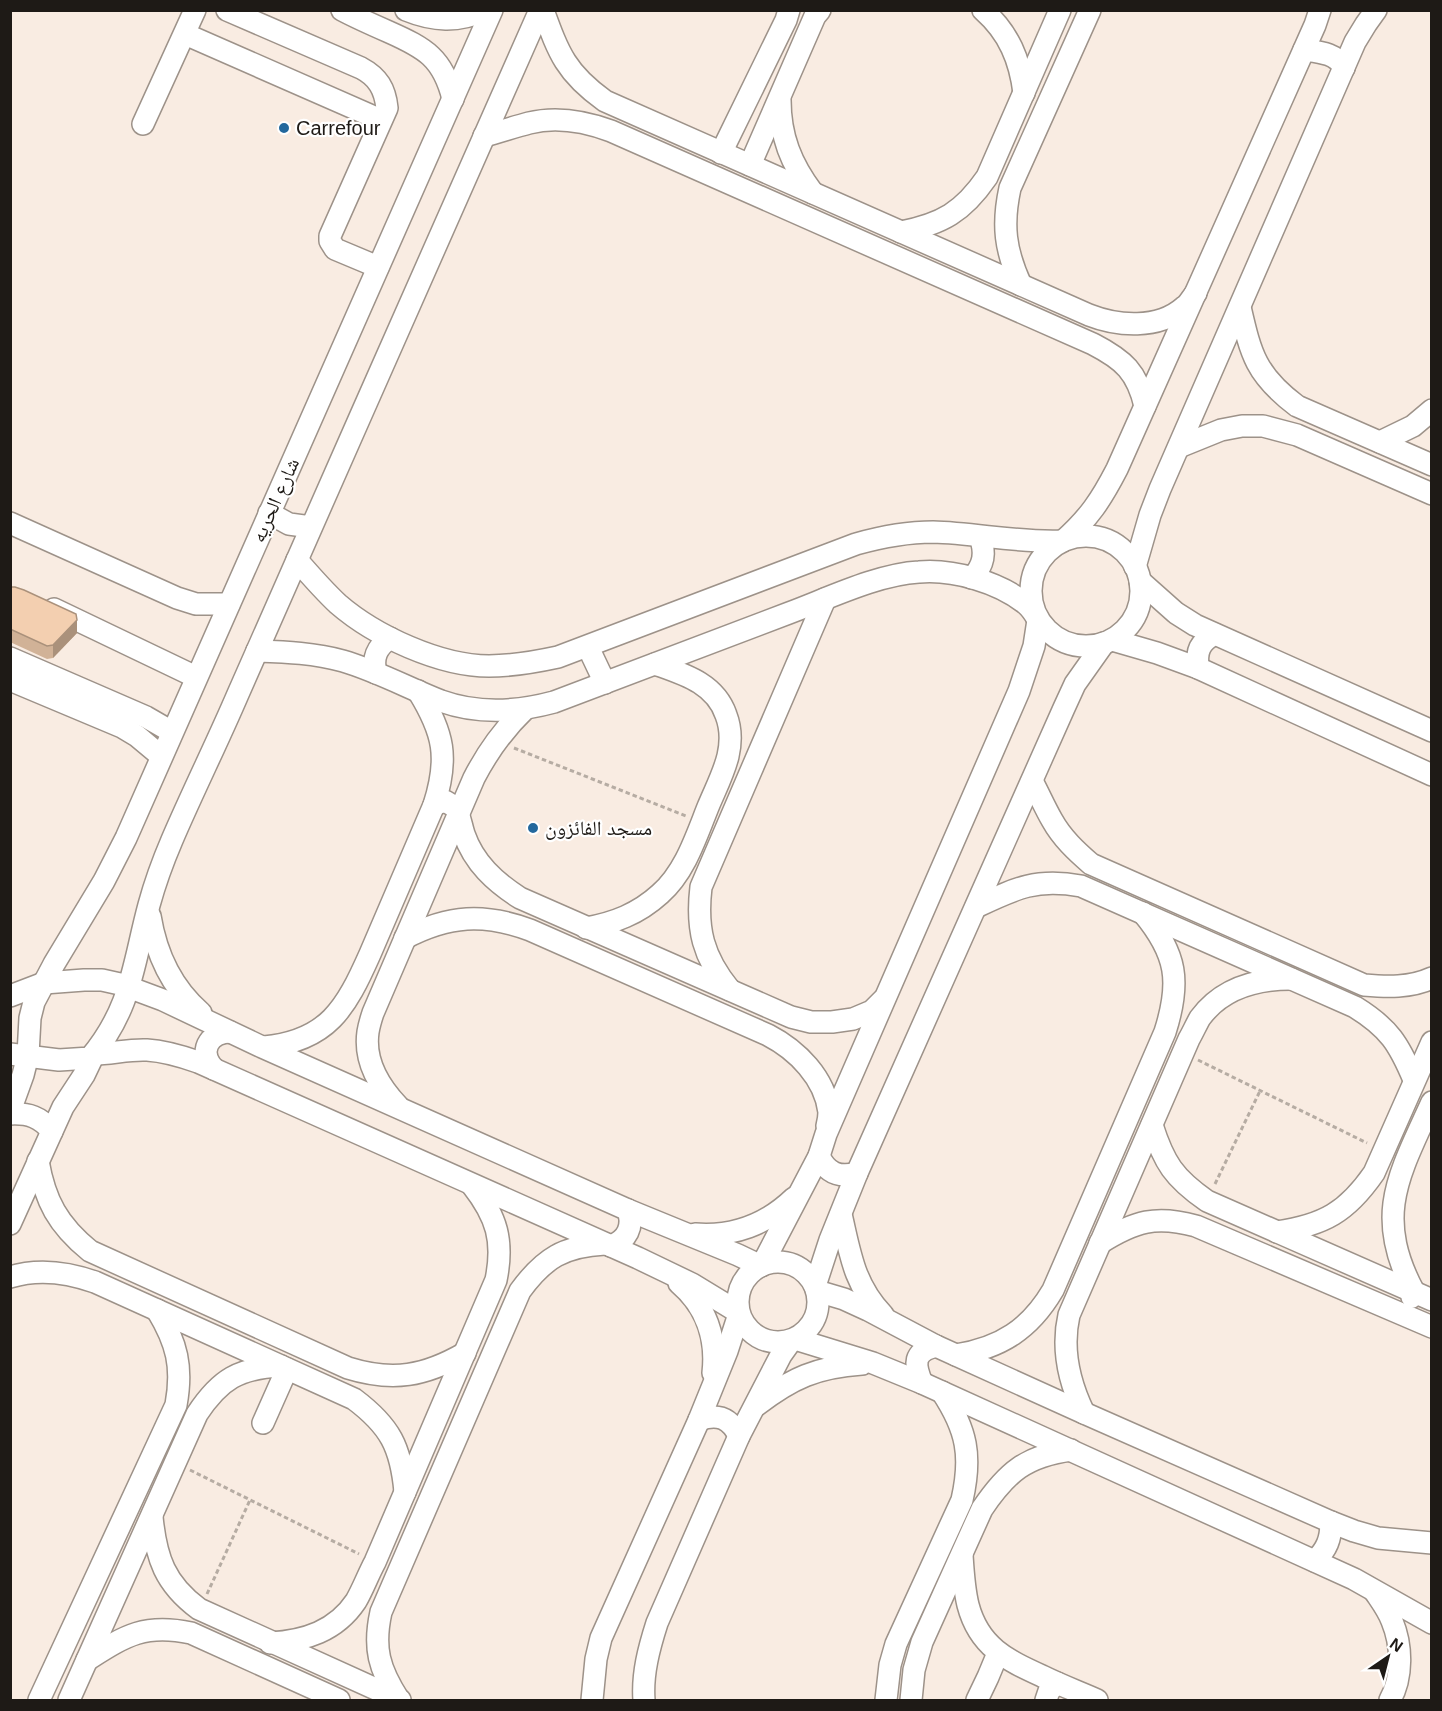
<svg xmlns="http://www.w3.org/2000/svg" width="1442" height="1711" font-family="Helvetica,'Noto Naskh Arabic',sans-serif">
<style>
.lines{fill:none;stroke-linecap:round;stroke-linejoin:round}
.minor-casing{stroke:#9d9289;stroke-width:24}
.path{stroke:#b6aca3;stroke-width:3;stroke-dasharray:4.5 3;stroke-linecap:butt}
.minor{stroke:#fff;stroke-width:21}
.wall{fill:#d1b297}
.shaded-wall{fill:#aa917b}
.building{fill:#f3cfb0;stroke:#aa917b;stroke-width:1.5}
.poi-dot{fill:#23689d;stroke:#fff;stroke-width:2}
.labels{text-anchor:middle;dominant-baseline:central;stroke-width:4.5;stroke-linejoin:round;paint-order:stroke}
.poi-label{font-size:20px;fill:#1e1a16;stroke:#fff;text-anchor:start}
.street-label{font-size:20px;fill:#1e1a16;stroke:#fff}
</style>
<rect width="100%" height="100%" fill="#f9ece2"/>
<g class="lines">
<g class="minor-casing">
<g id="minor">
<path d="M227,10L361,68C378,77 385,89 387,108L330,236V241L335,249L378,267"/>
<path d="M342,10C357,18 373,25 389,32C425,48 443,58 453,99"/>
<path d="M406,10C433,21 458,23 485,10"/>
<path d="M543,10C559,54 566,73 605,101L1089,315C1117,326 1158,330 1184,307C1189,304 1192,297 1196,293"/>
<path d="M983,10C1009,33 1020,60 1024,93"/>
<polyline points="185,34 381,120"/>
<path d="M1304,50C1319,52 1337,53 1344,68"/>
<path d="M780,100C780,136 791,164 813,193"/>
<polyline points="143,124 195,10"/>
<path d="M484,136C499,132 514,127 529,123C557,116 584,121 611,131L1093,344C1124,360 1137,372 1145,406"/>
<polyline points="721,153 786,20 789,10"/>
<polyline points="750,165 815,16 820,10"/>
<path d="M901,232C942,224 963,212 987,177L1060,10"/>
<path d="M1021,285C1005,250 1002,225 1010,188L1090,10"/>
<path d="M1240,307C1251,355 1256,375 1297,406L1432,465"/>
<polyline points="1380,442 1413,426 1432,410"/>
<polyline points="1179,447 1221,430 1242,426 1263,426 1297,435 1432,494"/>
<polyline points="269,513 289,524 311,527"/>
<polyline points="10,523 177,598 196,604 229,604"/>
<circle cx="1086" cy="591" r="55"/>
<path d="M1063,541C1089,518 1101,500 1117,469L1315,25L1320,10"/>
<path d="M297,560C310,575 323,590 338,604C375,636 440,666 489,666C513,666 535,662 558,657L856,544C881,537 906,532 933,532C976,533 1018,543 1062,541"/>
<polyline points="1135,567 1150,515 1160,489 1355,42 1366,24 1376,10"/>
<path d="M972,578C984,565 986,553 980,537"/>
<polyline points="1140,581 1176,613 1195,625 1432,731"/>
<polyline points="54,609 196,677"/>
<polyline points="1112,640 1157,653 1198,668 1432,775"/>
<polyline points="588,647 605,683"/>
<path d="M257,651C286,652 315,653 343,661C377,671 408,688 441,701C477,714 517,712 554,702C632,673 710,643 789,613C827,599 878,574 919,572C953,569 999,582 1026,604C1031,608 1034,613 1037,618"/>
<polyline points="10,658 146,717 172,732"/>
<path d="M1198,668C1196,650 1200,643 1214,634"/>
<path d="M376,673C372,657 377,647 390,638"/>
<polyline points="10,680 122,727 137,736 161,756"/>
<path d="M1032,781C1039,794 1045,808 1052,820C1062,838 1076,851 1091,864L1364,985C1387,987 1410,988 1432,978"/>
<path d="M434,805L445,801L455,807C460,815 461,825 464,834C474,863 495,882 520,898L791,1017L811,1022H832L853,1019L872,1011L883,1000"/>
<path d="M976,907C1016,888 1036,878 1081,886L1355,1007C1389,1028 1399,1044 1414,1080"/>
<path d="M150,916C156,953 172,988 201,1013"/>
<path d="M586,928C614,923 638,914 660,894C685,872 696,837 708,807C715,790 724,773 728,756C731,743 731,728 726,715C715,683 683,674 655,664"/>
<path d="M405,938C449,915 484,913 530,930L768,1035C797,1050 825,1078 829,1112C829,1116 828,1122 827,1126"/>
<path d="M730,990C703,957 696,929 701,887L825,599"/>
<polyline points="10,996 44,983 84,980 102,980 120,984 163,1000 262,1047 628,1210 738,1255 761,1266"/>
<path d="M264,1047C328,1041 346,1008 370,954L434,805C449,758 444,733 418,691"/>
<path d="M10,1054L59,1060L90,1058C132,1008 133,964 149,905C155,883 163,861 172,840C193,791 217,743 238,694C339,466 438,238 540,10"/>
<path d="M94,1054C111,1054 129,1049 147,1050C164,1051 181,1056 198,1062L638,1258L692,1284L738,1312"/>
<path d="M214,1069C198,1052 208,1033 230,1032"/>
<path d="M398,1106C379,1086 364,1060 368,1032C369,1026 371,1019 373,1013L474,778C488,751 504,729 525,709"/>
<polyline points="10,1111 23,1075 28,1055 30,1018 34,1002 54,964 104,881 126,838 492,10"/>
<path d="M10,1114C29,1113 40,1117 52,1131"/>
<path d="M1152,1125C1164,1163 1174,1178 1207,1201L1432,1300"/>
<path d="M819,1156C827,1173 839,1178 857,1173"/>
<path d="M38,1161C45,1201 58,1225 90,1251L348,1368C393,1382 425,1376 465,1353"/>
<path d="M841,1214C850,1253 854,1285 883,1315"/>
<polyline points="10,1224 63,1107 84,1075 94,1054"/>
<path d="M1277,1232C1324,1225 1347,1212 1374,1173L1432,1042"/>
<path d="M695,1234C733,1237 767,1224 794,1198"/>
<path d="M1100,1243C1135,1221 1156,1215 1196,1226L1432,1327"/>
<path d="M611,1246C627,1240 634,1227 628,1210"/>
<circle cx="778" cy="1302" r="40"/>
<polyline points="762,1265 819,1156 826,1134 1019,691 1034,646 1038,620"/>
<path d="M10,1277C39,1268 67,1272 95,1282L354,1399C390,1426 401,1447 405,1492"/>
<path d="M679,1283C706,1306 717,1338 713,1373"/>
<polyline points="815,1286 830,1240 857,1173 1064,708 1075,684 1104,643"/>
<polyline points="817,1291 844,1299 868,1310 936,1346 1084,1413 1331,1522 1354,1531 1378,1538 1432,1543"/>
<path d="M1412,1297L1414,1292C1373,1215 1399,1175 1432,1102"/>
<polyline points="795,1339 873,1363 922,1383 1354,1579 1432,1623"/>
<path d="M956,1355C1001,1348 1030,1329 1053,1290L1165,1032C1181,982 1177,954 1143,913"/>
<path d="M922,1383C914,1364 913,1352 936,1346"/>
<path d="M757,1405C792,1378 817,1367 862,1364"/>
<path d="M1084,1413C1069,1382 1061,1350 1069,1315L1189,1039C1193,1032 1196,1025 1200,1018C1222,988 1256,979 1291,979"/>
<path d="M699,1420C718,1413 730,1418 739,1436"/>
<polyline points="263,1423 287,1369"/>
<path d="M152,1517C156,1558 165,1584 199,1609L400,1700"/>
<path d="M962,1555C963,1571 964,1589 968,1605C979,1647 1007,1660 1042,1676C1060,1685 1079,1692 1097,1700"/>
<path d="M1315,1561C1327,1549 1331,1539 1331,1522"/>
<path d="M1375,1592C1381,1601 1388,1610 1392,1621C1402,1645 1403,1677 1390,1700"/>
<path d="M270,1643C305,1641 336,1631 356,1601C363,1589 368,1575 375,1562L496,1280C504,1241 497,1217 472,1185"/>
<path d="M87,1660C125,1636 144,1623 191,1633L339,1700"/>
<path d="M39,1700L176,1405C183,1367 177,1343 157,1310"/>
<path d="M69,1700L197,1414C220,1379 239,1368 281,1366"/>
<path d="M399,1700C379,1669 373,1648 381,1612L520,1291C544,1258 564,1246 605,1244"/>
<polyline points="592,1700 596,1659 601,1638 699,1420 727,1351 739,1314"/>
<path d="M644,1700C642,1674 649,1648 657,1623L739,1436L781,1355L791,1341"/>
<path d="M886,1700L890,1665L896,1644L962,1500C972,1456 967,1430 942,1392"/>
<path d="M911,1700L914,1670L922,1642L982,1509C1007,1472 1026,1456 1071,1450"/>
<polyline points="977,1700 988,1677 998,1653"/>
<polyline points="1046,1700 1049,1691 1057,1683"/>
</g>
</g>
<g class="path">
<polyline points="514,748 686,816"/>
<polyline points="1198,1060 1367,1143"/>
<polyline points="1215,1184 1260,1091"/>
<polyline points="190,1470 359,1554"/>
<polyline points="207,1594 250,1500"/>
</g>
<use href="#minor" class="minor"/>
</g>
<polygon class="wall" points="10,587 77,633 53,658 47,659 10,642"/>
<polygon class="shaded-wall" points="77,620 77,633 53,658 53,645"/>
<polygon class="building" points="10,587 15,587 24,590 76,614 77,620 53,645 47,646 10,629"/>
<g class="poi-dot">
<circle cx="284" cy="128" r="6"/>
<circle cx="533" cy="828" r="6"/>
</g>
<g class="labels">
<g class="poi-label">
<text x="296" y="128">Carrefour</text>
<text x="545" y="828">مسجد الفائزون</text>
</g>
<g class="street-label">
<text transform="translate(275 500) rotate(-66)">شارع الحريه</text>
</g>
</g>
<rect width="1442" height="1711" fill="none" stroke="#1e1a16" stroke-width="24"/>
<g transform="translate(1388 1657) rotate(35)" stroke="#ffffff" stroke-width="4.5" paint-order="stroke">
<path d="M0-4.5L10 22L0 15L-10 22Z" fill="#1e1a16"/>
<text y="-9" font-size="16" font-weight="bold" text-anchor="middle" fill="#1e1a16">N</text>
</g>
</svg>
